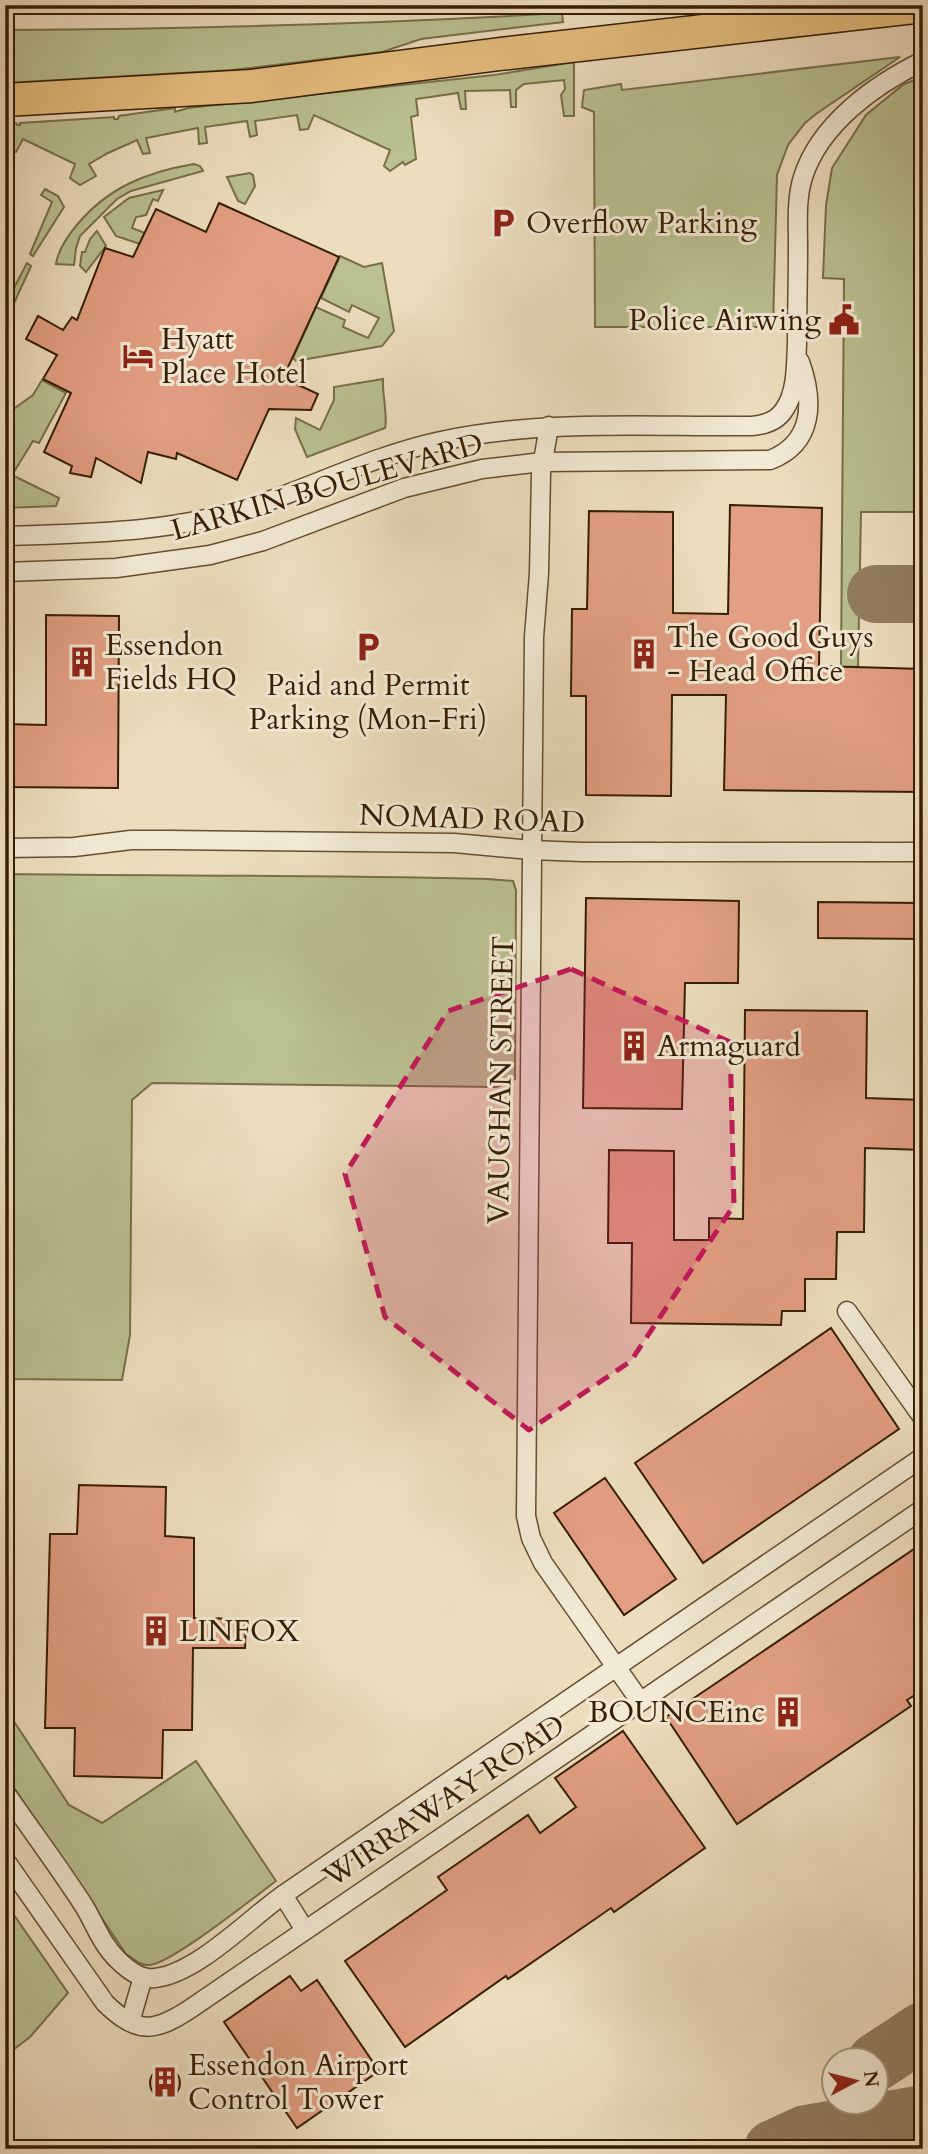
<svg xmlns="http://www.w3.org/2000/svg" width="928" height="2154" font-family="Cardo,serif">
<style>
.green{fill:#bac090;stroke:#786f48;stroke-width:2}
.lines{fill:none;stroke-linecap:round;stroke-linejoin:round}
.taxiway{stroke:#927e60;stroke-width:58}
.building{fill:#e39f83;stroke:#361e01;stroke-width:2}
.street-casing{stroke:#644e30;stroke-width:21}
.highway-casing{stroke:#361e01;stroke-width:35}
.street{stroke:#f3e9d5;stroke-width:18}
.highway{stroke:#e6be7f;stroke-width:32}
.marked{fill:#c2185b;fill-opacity:0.2;stroke:#c2185b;stroke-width:5;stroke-dasharray:14 9;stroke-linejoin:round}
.labels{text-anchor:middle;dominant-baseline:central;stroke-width:6;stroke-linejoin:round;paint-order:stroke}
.poi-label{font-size:30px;fill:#361e01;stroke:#f3e9d5;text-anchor:start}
.street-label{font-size:30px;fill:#361e01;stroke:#f3e9d5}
</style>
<rect width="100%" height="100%" fill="#edddbe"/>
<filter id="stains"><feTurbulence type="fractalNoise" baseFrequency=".00286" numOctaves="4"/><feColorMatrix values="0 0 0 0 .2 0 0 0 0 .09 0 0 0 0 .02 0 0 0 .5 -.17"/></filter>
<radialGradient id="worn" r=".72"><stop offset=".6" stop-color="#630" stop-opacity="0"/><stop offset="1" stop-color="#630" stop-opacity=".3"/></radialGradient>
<g class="green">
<path d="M562,13L563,22L421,39L382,52L233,70L5,83V30C191,29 377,24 562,13Z"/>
<polygon points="900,57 816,114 805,123 788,145 777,175 773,327 595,327 594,112 582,107 584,90 621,84 622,90"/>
<polygon points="574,62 574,116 564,116 561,95 565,89 564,80 524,84 516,90 516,107 511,107 510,90 465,91 466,109 461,109 458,93 416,99 418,115 411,117 416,159 405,165 403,162 390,171 384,166 390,150 314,115 308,129 300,130 297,115 255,121 257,135 250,137 247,121 205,127 207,143 199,144 198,128 146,138 150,153 143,154 137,140 108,153 89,164 96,176 80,185 70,178 75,164 23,139 16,152 5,151 5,123 16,123 17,125 20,125 20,123 114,117 114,119 118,119 119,116 175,108 175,112 188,108 494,75"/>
<polygon points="923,77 923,512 861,512 858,667 841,667 844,279 823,278 826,205 832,168 866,115 904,84"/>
<path d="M194,164L200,166L203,171L131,191L117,199L80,236L76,248L74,265L56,264C58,250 67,237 76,226C107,188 146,172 194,164Z"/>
<polygon points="250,173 253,175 255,186 245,204 238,201 227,177"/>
<polygon points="45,189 58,196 64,207 33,256 30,254 52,202 41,195"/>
<polygon points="163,190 158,201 153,199 146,215 136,217 132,228 145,233 140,244 116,236 104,217 129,198"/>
<polygon points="97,231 106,246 86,272 80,266 82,252 85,252 90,239"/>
<polygon points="340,256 364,267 382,263 394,331 382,346 296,361 293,358 316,307 345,320 343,327 368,338 379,318 352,305 349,312 321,298"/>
<polygon points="27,263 31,266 5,323 5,305"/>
<path d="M383,379C382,393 388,418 385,428L307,457L295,429L296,418L320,430L334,400V387Z"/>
<polygon points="42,380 66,393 39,443 33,441 12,475 59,498 56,506 5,508 5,415 33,395"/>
<path d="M5,874C166,876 327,875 488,879L513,881L516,890L515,1079L497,1087L152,1083L132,1100L130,1335L122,1380L5,1379Z"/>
<path d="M13,1720L69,1805L102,1823L196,1761L276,1881C252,1899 173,1962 150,1965C140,1966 134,1959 126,1954L5,1775V1726Z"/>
<polygon points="5,1902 68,1993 30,2037 5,2056"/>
<polygon points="923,2137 923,2149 863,2149 870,2146"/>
</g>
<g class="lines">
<g class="taxiway">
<polyline points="876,594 923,594"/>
<polyline points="876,2062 923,2031"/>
<polyline points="773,2149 806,2134 923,2114"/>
</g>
</g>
<g class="building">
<polygon points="219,203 339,257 283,378 318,394 311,410 269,409 237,480 177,453 176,459 148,452 141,483 96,458 91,477 70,473 72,466 44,452 71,393 43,379 57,355 26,339 38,316 63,330 72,317 77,320 105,248 133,257 156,209 206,232"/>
<polygon points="730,505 822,508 819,666 923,669 923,792 724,790 726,695 672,695 671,796 586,795 586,696 571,696 572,609 587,609 589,511 673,512 673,613 728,614"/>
<polygon points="46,615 119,616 118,788 5,787 5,724 46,725"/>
<polygon points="586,898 739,901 738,983 685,983 682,1109 583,1108"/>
<polygon points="818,902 923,903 923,939 818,938"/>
<polygon points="745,1010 867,1011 866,1098 923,1100 923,1150 865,1148 864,1232 837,1232 836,1279 805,1279 805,1311 782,1311 781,1325 631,1323 632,1243 608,1243 609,1150 674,1151 674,1240 709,1240 709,1218 743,1219"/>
<polygon points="831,1328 899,1429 703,1563 635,1463"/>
<polygon points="605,1478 676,1579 624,1615 554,1513"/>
<polygon points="79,1485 166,1487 165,1536 194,1538 194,1618 246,1619 245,1648 193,1648 192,1730 163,1730 162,1778 74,1776 75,1728 45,1728 50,1534 77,1534"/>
<polygon points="923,1543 923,1690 907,1700 911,1706 737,1824 666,1717"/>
<polygon points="623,1731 705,1848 614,1912 611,1908 508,1979 506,1976 405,2047 345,1961 447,1890 438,1877 528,1815 540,1833 576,1807 555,1778"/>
<polygon points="290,1976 301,1991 317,1980 379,2071 297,2128 224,2022"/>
<circle cx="165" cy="2083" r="15"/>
</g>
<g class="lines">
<g class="street-casing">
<g id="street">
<polyline points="549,426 541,473 539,573 534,637 526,1516 531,1538 543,1563 640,1701"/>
<path d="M5,536C89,533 171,533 251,507C315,486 375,455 441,441C544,419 648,427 752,426C764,425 777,421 784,410C797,392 796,364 797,343C797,311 798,278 798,246C798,224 796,199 803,177C820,124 874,85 923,61"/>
<path d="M5,572L116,568L210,555L263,541L404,488L482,469L542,462L770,460C814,443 814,401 800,362"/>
<polyline points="5,848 74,847 131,840 169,840 454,843 531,850 582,852 923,852"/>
<polyline points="847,1311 923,1418"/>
<path d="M5,1792C31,1830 59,1867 84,1906C95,1924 102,1945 118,1960C127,1969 141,1980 155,1978C196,1974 249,1919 283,1895L923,1457"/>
<path d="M5,1860L105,2003C137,2035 155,2032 190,2009L923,1509"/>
<polyline points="283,1895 305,1930"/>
<polyline points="130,2022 143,1977"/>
</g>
</g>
<g class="highway-casing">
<polyline id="highway" points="5,100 252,86 500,54 923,6"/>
</g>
<use href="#street" class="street"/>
<use href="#highway" class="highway"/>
</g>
<path class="marked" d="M571,969L730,1042L734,1205L631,1361L529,1430L385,1317L345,1174L448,1011Z"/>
<defs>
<g id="parking-bare" transform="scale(2.415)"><path d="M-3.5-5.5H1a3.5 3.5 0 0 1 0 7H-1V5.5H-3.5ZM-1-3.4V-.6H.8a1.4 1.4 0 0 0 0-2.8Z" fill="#8f2418" stroke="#f3e9d5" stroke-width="2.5" paint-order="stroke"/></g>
<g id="civic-bare" transform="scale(2.415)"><path d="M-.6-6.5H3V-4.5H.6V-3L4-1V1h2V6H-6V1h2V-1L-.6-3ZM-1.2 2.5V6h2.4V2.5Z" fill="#8f2418" stroke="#f3e9d5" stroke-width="2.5" paint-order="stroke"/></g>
<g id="hotel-bare" transform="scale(2.415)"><path d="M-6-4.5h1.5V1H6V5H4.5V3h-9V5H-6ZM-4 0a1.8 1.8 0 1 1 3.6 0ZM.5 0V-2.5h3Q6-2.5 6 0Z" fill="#8f2418" stroke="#f3e9d5" stroke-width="2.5" paint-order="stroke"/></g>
<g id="building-bare" transform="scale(2.415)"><path d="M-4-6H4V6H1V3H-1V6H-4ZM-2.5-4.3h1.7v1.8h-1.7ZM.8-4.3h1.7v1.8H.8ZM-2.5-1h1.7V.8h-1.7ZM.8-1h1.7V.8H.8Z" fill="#8f2418" stroke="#f3e9d5" stroke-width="2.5" paint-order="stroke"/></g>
</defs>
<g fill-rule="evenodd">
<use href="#parking-bare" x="503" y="223"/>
<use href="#civic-bare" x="844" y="320"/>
<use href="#hotel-bare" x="138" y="356"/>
<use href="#parking-bare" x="368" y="647"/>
<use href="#building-bare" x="644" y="654"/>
<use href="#building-bare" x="82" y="662"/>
<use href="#building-bare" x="634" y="1046"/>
<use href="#building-bare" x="156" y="1631"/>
<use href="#building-bare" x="788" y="1712"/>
<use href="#building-bare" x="165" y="2082"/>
</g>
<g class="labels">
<g class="poi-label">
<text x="526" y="223">Overflow Parking</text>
<text x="821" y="320" text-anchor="end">Police Airwing</text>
<text x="161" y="339">Hyatt<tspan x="161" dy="34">Place Hotel</tspan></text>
<text x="667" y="637">The Good Guys<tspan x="667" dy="34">- Head Office</tspan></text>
<text x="105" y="645">Essendon<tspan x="105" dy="34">Fields HQ</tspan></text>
<text x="368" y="685" text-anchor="middle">Paid and Permit<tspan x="368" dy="34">Parking (Mon-Fri)</tspan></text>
<text x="657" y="1046">Armaguard</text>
<text x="179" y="1631">LINFOX</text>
<text x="765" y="1712" text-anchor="end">BOUNCEinc</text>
<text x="188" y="2065">Essendon Airport<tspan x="188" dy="34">Control Tower</tspan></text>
</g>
<g class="street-label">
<text transform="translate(327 487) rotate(-16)">LARKIN BOULEVARD</text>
<text transform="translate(472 819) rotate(2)">NOMAD ROAD</text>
<text transform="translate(501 1080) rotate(-89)">VAUGHAN STREET</text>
<text transform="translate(444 1801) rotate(-34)">WIRRAWAY ROAD</text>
</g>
</g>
<rect width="928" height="2154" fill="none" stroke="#edddbe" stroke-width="28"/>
<rect x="7" y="7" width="914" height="2140" fill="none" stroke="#361e01" stroke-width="3.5"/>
<rect x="14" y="14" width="900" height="2126" fill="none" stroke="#361e01" stroke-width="2"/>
<g transform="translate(855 2081) rotate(83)"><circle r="33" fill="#f3e9d5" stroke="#a79880" stroke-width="2"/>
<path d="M0-5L12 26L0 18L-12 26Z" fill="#8f2418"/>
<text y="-10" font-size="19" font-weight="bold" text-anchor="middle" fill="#361e01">N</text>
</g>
<rect width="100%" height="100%" filter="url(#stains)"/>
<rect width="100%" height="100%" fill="url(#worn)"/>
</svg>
